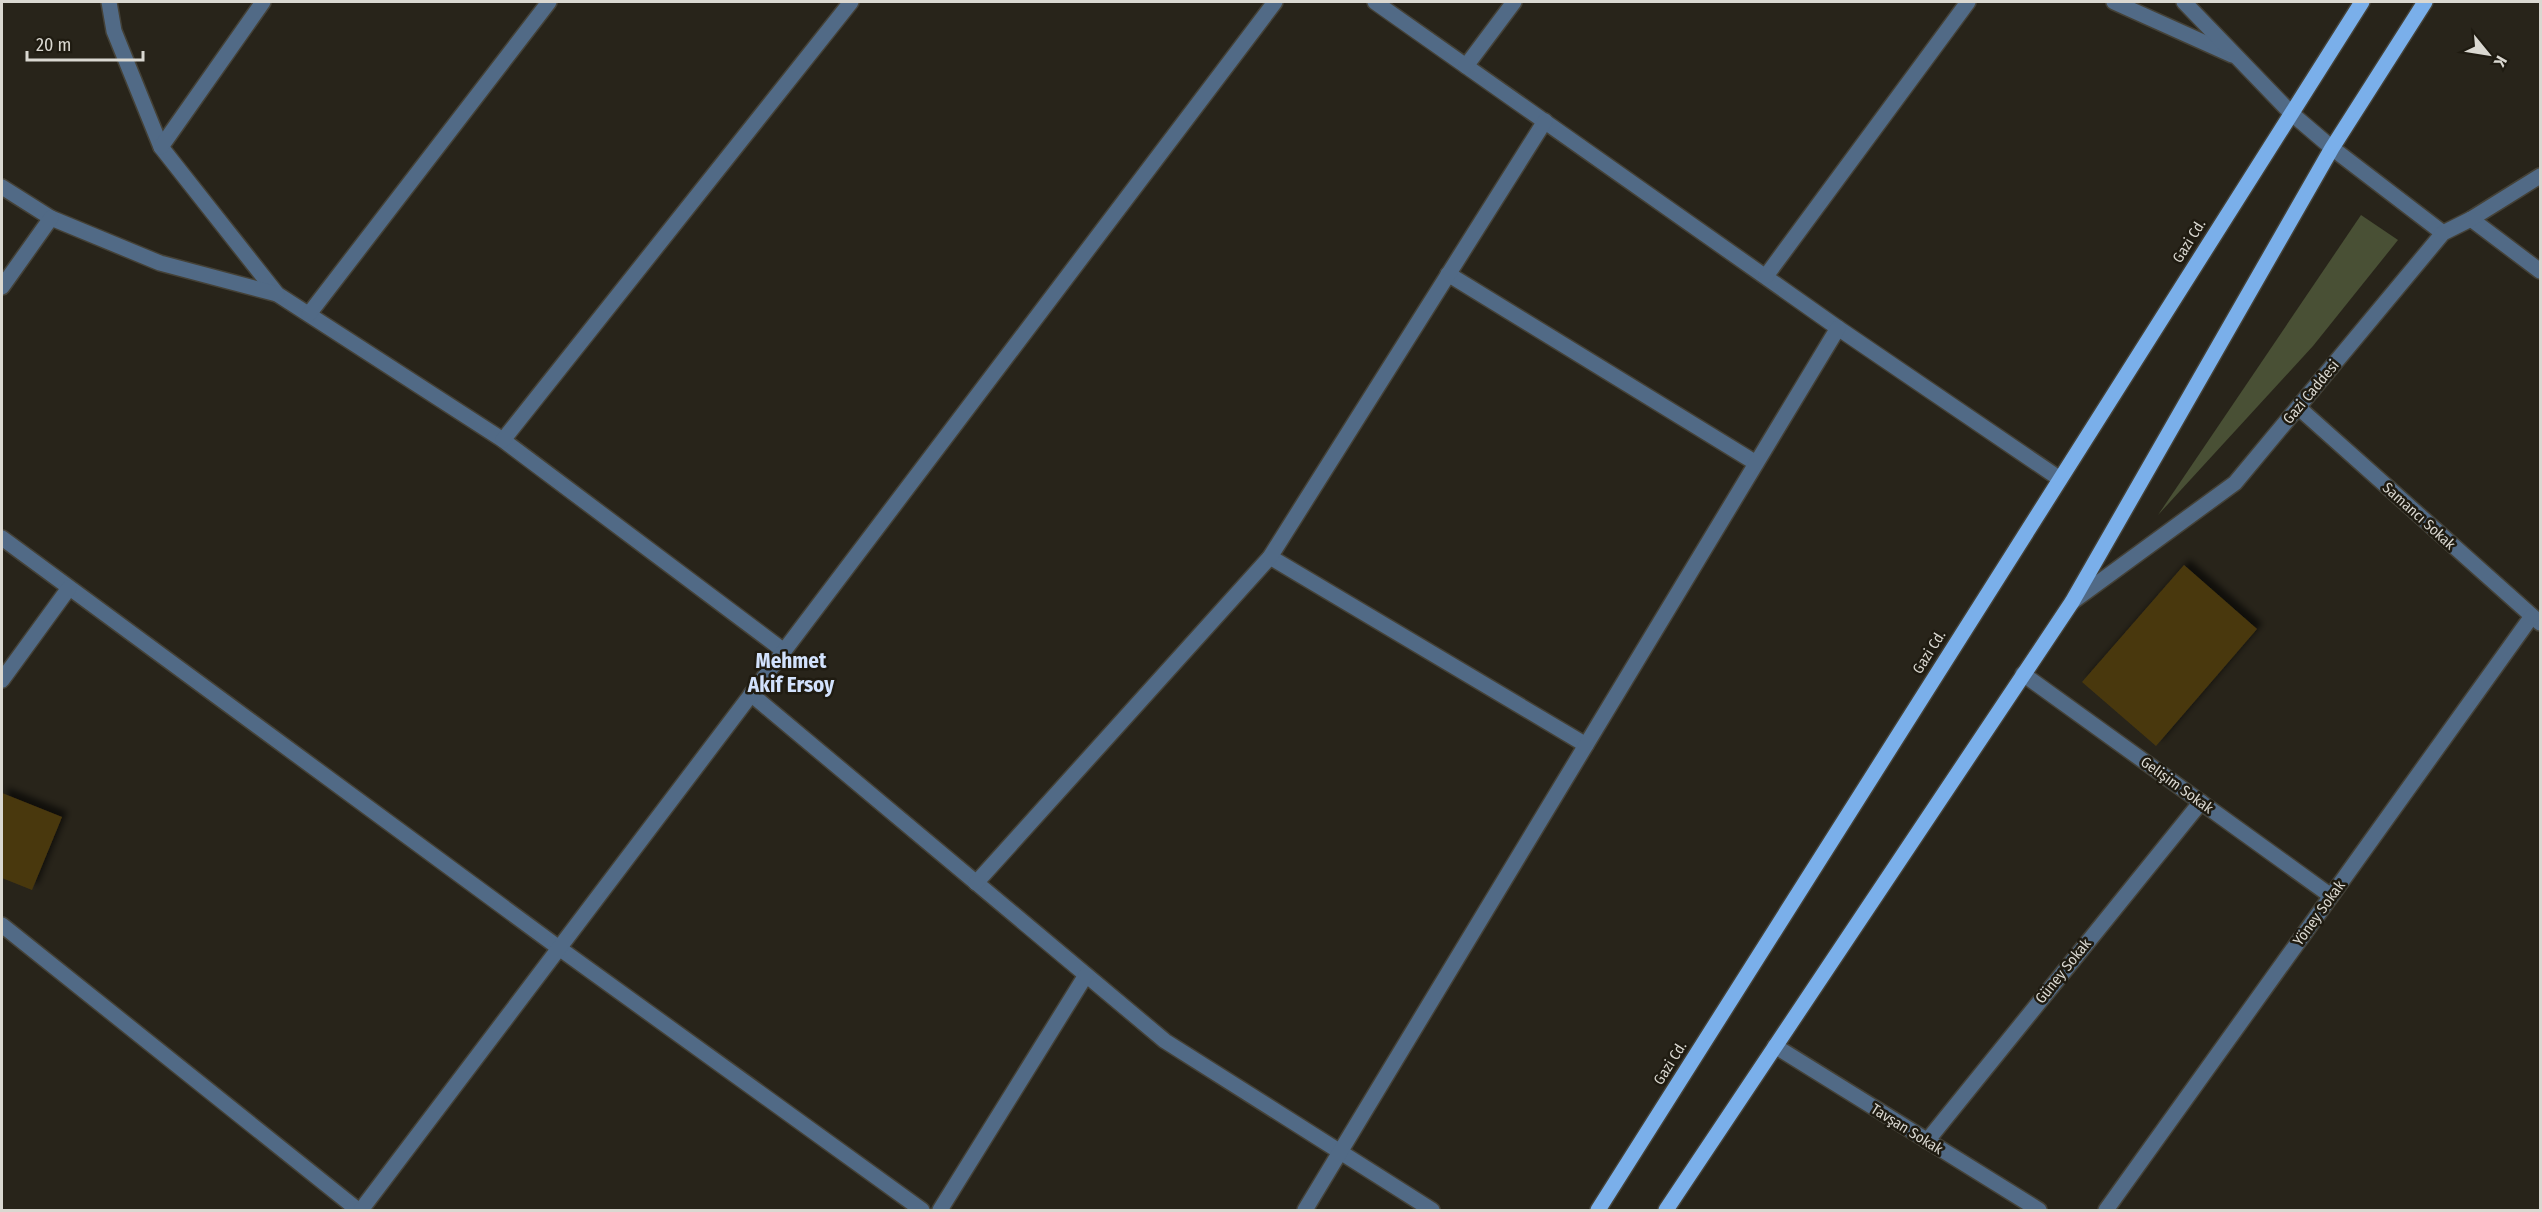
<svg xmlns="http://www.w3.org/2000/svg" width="2542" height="1212" font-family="'Fira Sans Condensed',sans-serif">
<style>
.green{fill:#495035}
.building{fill:#493810;filter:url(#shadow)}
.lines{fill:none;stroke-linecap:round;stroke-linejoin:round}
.minor-casing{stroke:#444137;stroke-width:18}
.major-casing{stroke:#444137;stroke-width:18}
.minor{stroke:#516a86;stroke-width:15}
.major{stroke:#7aafea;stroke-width:15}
.labels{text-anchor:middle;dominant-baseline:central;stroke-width:5;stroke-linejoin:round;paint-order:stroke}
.street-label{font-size:15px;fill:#dad8d1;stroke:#1f1b11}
.district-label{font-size:21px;font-weight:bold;fill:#d2e2fd;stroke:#1f1b11}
</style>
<defs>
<filter id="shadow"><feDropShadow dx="5.5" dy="-5.5" stdDeviation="3" flood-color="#0009"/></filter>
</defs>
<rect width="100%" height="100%" fill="#28241a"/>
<polygon class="green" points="2361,215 2398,240 2313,346 2158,515"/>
<g class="building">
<polygon points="2184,565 2257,629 2156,746 2082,682"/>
<polygon points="2,793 62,817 32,890 2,878"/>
</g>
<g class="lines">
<g class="minor-casing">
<g id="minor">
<polyline points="109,2 114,31 161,147 277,294 503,440 784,651"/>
<polyline points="1375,2 1838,328 2060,479"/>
<polyline points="2114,2 2232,55"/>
<polyline points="2184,2 2291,113 2332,148 2443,233"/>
<polyline points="1466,66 1514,2"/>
<polyline points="161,147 263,2"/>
<polyline points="2,187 51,218 160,263 277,294"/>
<polyline points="2471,219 2540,271"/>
<polyline points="1448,274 1756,463"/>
<polyline points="1766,276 1968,2"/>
<polyline points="2,287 51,218"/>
<polyline points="309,314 549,2"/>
<polyline points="2299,408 2540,623"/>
<polyline points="503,440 851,2"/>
<polyline points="2,538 559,948 922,1210"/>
<polyline points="1270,557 1586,745"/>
<polyline points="2072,602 2235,483 2443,233 2471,219 2540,176"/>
<polyline points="2023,674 2331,896"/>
<polyline points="2,680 69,588"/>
<polyline points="751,694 1165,1041 1432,1210"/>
<polyline points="976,883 1270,557 1545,121"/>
<polyline points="2,925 358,1210"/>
<polyline points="1775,1046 2039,1210"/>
<polyline points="1927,1141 2201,802"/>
<polyline points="361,1210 1275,2"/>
<polyline points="940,1210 1086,975"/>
<polyline points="1305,1210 1838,328"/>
<polyline points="2106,1210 2532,616"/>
</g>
</g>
<g class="major-casing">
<g id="major">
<polyline points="1598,1210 2362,2"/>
<polyline points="1666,1210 2072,602 2332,148 2425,2"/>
</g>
</g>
<use href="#minor" class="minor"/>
<use href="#major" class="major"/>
</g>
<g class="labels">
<g class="street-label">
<text transform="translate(2189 241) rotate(-58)">Gazi Cd.</text>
<text transform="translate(2311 392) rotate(-50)">Gazi Caddesi</text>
<text transform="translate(2419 516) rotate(42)">Samancı Sokak</text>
<text transform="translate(1929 652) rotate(-58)">Gazi Cd.</text>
<text transform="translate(2177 785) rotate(36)">Gelişim Sokak</text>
<text transform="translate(2319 913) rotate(-54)">Yöney Sokak</text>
<text transform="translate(2063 971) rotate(-51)">Güney Sokak</text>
<text transform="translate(1670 1063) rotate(-58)">Gazi Cd.</text>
<text transform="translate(1907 1129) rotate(32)">Tavşan Sokak</text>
</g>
<g class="district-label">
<text x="791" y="661">Mehmet<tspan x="791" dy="24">Akif Ersoy</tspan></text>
</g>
</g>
<rect width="2542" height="1212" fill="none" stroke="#dad8d1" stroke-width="6"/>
<g transform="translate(2488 54) rotate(120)" stroke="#1f1b11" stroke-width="4.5" paint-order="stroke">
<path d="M0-4.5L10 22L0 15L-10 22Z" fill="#dad8d1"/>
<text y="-9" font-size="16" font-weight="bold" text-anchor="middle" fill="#dad8d1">K</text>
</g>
<path d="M27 51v9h116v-9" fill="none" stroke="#dad8d1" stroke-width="3"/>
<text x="36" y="51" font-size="18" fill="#dad8d1" stroke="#1f1b11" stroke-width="4.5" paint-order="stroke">20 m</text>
</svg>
